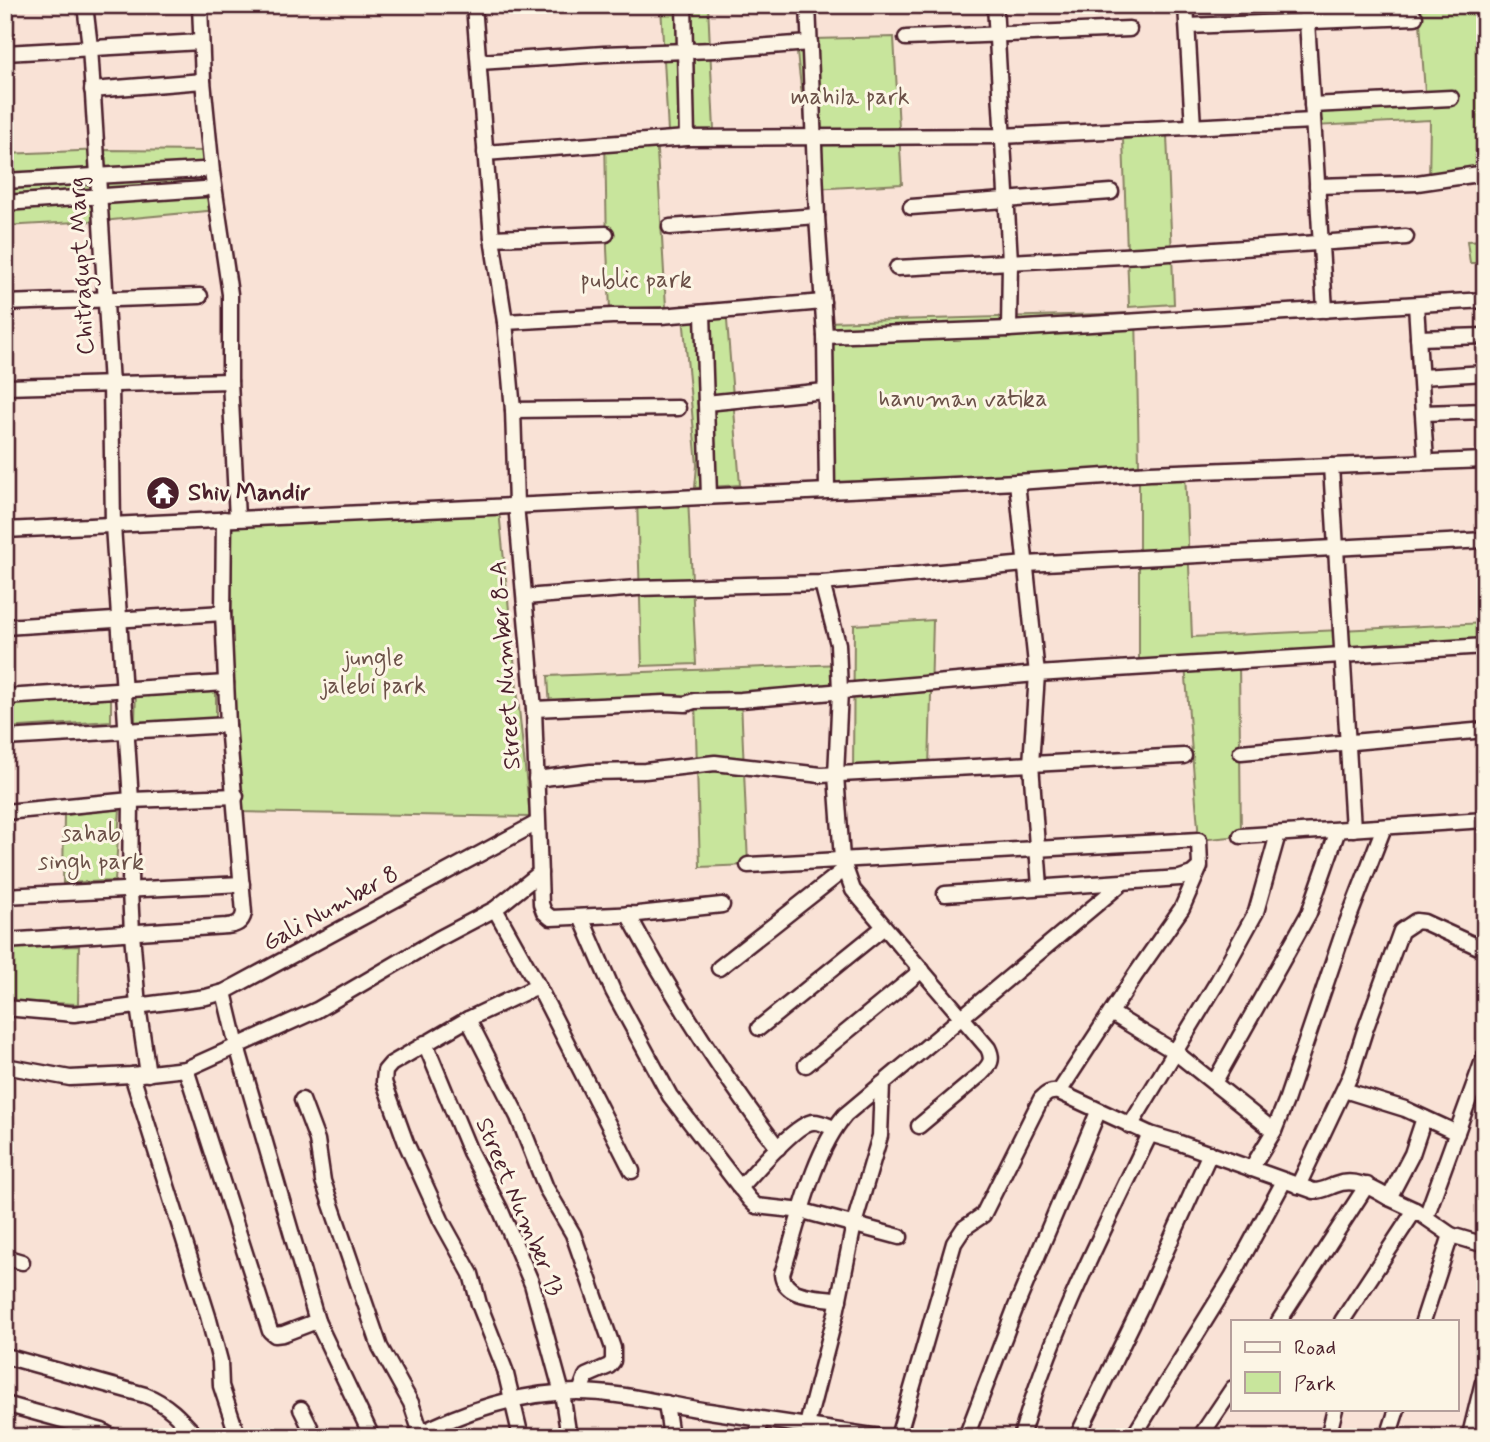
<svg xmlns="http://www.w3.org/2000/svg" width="1490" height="1442" font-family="Mynerve,sans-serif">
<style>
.green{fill:#c8e59c;stroke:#898264;stroke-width:2}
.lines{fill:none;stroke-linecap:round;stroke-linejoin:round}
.minor-casing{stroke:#4a1f2b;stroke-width:19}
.secondary-casing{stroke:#4a1f2b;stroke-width:24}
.minor{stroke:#fcf5e5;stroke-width:14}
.secondary{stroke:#fcf5e5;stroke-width:19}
.labels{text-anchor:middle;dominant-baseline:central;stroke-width:6;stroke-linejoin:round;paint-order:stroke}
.park-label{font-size:24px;fill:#6a5047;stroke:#fcf5e5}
.street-label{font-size:24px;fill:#4a1f2b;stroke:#fcf5e5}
.poi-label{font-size:24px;font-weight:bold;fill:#4a1f2b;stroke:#fcf5e5;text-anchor:start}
</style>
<rect width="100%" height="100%" fill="#f9e2d6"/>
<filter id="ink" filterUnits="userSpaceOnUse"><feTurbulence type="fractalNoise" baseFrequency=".0143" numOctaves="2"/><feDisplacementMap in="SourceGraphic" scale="14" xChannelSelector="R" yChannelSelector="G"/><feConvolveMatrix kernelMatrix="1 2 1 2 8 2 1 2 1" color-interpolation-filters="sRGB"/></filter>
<g filter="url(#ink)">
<g class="green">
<polygon points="661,5 708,5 714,130 668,132"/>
<polygon points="1463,5 1485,5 1485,182 1429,185 1430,120 1315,126 1318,102 1425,92 1419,9"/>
<polygon points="795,36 813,39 894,37 902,184 813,189"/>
<polygon points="656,134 666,307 610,309 607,249 605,135"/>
<polygon points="1167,135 1174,304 1129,307 1123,139"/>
<polygon points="104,150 210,151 217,210 112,220 5,226 5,154"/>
<polygon points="1485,240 1485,263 1470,263 1467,241"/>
<polygon points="682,305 726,308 740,485 695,488 697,465"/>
<polygon points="1136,313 1139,465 987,479 834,482 825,322"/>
<polygon points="1185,471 1192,637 1485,623 1485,646 1239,661 1241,836 1199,840 1185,665 1139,667 1139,473"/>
<polygon points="688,497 696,664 642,666 637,499"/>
<polygon points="499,511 530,817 237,812 243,795 231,699 232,526"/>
<polygon points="933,620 929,770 853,774 854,625"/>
<polygon points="841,664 840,691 741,700 748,865 700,867 695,700 550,709 548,676"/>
<polygon points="216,688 216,718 135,722 136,690"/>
<polygon points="111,694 111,721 5,728 5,699"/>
<polygon points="120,809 115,881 63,883 64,815"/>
<polygon points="79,946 78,1004 5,1001 5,948"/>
</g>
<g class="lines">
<g class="minor-casing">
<g id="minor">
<polyline points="85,5 90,47 111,384 113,525 131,800 130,890 132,933 138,1006 148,1074"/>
<polyline points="200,5 203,81 212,172 230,294 230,381 237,518"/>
<polyline points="474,5 492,238 505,322 513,410 516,504 534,709 541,904 544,912 551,918 638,914 722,905"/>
<polyline points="684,5 687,138"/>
<polyline points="808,5 817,216 825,336 827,490"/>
<polyline points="995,5 1010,261 1009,329"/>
<polyline points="1186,5 1193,127"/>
<polyline points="1306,5 1325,310"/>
<polyline points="1188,26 1415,17"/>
<polyline points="906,38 1129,29"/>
<polyline points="5,53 201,42"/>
<polyline points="479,62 604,54 715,50 810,43"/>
<polyline points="92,90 203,81"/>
<polyline points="1312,105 1451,98"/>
<polyline points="485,153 687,138 1002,136 1313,121"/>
<polyline points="5,181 202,170"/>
<polyline points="1317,186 1417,183 1485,173"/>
<polyline points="5,203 204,189"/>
<polyline points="911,207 1111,192"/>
<polyline points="670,227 817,216"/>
<polyline points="492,238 606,234"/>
<polyline points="897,268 1141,255 1406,237"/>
<polyline points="5,303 200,296"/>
<polyline points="1416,305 1426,462"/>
<polyline points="703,314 709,496"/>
<polyline points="505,322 612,316 661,316 823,302"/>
<polyline points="825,336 1009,329 1485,300"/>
<polyline points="1418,338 1485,336"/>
<polyline points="1421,377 1485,373"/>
<polyline points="5,387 230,381"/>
<polyline points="706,403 825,391"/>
<polyline points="513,410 678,408"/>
<polyline points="1423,413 1485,411"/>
<polyline points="1331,466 1353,829"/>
<polyline points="1017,482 1037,674 1031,764 1040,887"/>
<polyline points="5,530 1017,482 1150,473 1485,460"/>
<path d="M822,583L838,644L840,691L836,775L842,859L853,890L988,1048C994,1060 990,1065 981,1074L919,1126"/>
<polyline points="525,597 637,588 822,583 1026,564 1485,540"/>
<polyline points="5,627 223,613"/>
<polyline points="5,697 226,683"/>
<polyline points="534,709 664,703 686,704 694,701 741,700 1037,674 1485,646"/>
<polyline points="5,738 228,725"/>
<polyline points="1241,752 1485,730"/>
<polyline points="536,779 591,772 645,771 715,763 821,775 1184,756"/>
<polyline points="5,812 131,800 236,796"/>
<polyline points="1241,836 1485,820"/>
<polyline points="748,865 1199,840 1200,867 1192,874 1180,878 945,894"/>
<polyline points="5,896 242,884"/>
<polyline points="495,909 538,986 632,1171"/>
<path d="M628,914C672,996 722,1074 778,1148"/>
<polyline points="581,917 613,991 670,1096 749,1199 756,1206 803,1211 900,1237"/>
<path d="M5,941L227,926C236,925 242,923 244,913L228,725L223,613L224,519"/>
<polyline points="719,968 845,869"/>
<polyline points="224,992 237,1046 317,1321 372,1437"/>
<polyline points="5,1008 74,1014 206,997 224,992 537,823"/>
<polyline points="1111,1013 1175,1052 1274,1131"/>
<polyline points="468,1019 518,1117 546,1188 573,1234 613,1348 613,1361 609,1366 586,1376 580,1392"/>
<polyline points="759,1028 884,927"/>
<polyline points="425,1043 470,1152 500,1209 532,1284 562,1393 569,1437"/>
<polyline points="806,1065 922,970"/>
<polyline points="5,1066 70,1078 132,1075 186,1069 317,1010 438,939 495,909 540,873"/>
<polyline points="186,1069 270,1331 275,1335 283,1334 317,1321"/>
<polyline points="132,1075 208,1316 220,1361 221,1386 238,1437"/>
<polyline points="1214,1083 1309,913 1338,830"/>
<polyline points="1344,1090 1405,1109 1457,1133"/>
<polyline points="1059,1092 1136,974 1182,908 1199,869"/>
<polyline points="302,1100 317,1140 323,1181 380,1347 411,1403 421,1433"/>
<polyline points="1130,1126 1218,981 1256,912 1278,834"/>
<polyline points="1251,1169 1274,1131 1286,1101 1343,933 1384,827"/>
<polyline points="1298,1186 1351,1074 1365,1030 1401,931 1416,921 1424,922 1485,950"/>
<path d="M740,1188C753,1174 796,1123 813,1122C820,1121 828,1126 834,1128"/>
<polyline points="1389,1198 1415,1210 1451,1235 1485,1245"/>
<polyline points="1426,1217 1485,1055"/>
<polyline points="5,1257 22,1262"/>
<path d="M839,1300C819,1296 784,1299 782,1274C798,1225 812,1154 845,1115L1122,883"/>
<polyline points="1279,1321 1367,1185"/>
<polyline points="1342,1321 1415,1210"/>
<polyline points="1423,1321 1451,1235"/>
<path d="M5,1356L145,1395C168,1404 181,1419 197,1437"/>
<polyline points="666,1403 671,1437"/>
<polyline points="5,1404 102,1431 112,1437"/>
<polyline points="301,1409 315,1437"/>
<polyline points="807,1425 836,1313 854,1224 880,1136 882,1084"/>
<path d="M414,1437C462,1411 522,1392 577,1392C622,1392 666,1405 709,1411C766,1420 822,1428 879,1437"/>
<polyline points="521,1437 505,1370 479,1304 471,1274 441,1220 406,1143 384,1082 385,1071 391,1064 468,1019 538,986"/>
<polyline points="759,1437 759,1419"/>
<path d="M898,1437L954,1243L964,1228L983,1215L1041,1099C1047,1093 1050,1091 1059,1092L1150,1134L1177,1142L1314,1191C1322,1191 1327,1188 1335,1185C1355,1177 1372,1188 1389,1198L1412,1154L1424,1118"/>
<polyline points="966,1437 1015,1309 1098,1112"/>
<path d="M1021,1437C1051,1331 1102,1233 1150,1134"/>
<polyline points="1077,1437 1141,1306 1210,1153"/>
<polyline points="1133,1437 1232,1277 1284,1181"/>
<polyline points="1200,1437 1233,1388"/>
<polyline points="1328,1437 1335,1409"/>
<polyline points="1388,1437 1397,1409"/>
</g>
</g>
<g class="secondary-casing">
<polyline id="secondary" points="1472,1437 1485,1384"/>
</g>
<use href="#minor" class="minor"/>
<use href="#secondary" class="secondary"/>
</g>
</g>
<defs>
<g id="temple-disc" transform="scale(1.75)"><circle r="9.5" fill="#4a1f2b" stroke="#fcf5e5"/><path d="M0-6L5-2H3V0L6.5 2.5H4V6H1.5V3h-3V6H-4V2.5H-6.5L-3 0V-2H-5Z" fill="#fff"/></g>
</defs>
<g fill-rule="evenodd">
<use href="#temple-disc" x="163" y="493"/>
</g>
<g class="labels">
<g class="park-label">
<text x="850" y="97">mahila park</text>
<text x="636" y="280">public park</text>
<text x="963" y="399">hanuman vatika</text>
<text x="373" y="658">jungle<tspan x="373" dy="28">jalebi park</tspan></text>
<text x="91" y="834">sahab<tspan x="91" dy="28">singh park</tspan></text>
</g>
<g class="street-label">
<text transform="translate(82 266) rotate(-93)">Chitragupt Marg</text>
<text transform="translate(506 665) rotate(-94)">Street Number 8-A</text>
<text transform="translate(331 909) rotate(-29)">Gali Number 8</text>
<text transform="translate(519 1207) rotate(67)">Street Number 13</text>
</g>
<g class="poi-label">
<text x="188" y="493">Shiv Mandir</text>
</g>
</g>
<rect width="1490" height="1442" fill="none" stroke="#fcf5e5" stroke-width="28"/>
<rect x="14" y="14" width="1462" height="1414" fill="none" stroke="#4a1f2b" stroke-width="2.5" filter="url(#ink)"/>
<rect x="1231" y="1320" width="228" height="91" fill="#fcf5e5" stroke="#b59f9b" stroke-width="2"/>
<rect x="1245" y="1342" width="35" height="10" fill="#fcf5e5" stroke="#b59f9b" stroke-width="2"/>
<text x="1294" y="1354" font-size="21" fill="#4a1f2b">Road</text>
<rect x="1245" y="1372" width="35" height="21" fill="#c8e59c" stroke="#b59f9b" stroke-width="2"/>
<text x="1294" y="1390" font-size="21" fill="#4a1f2b">Park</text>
</svg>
